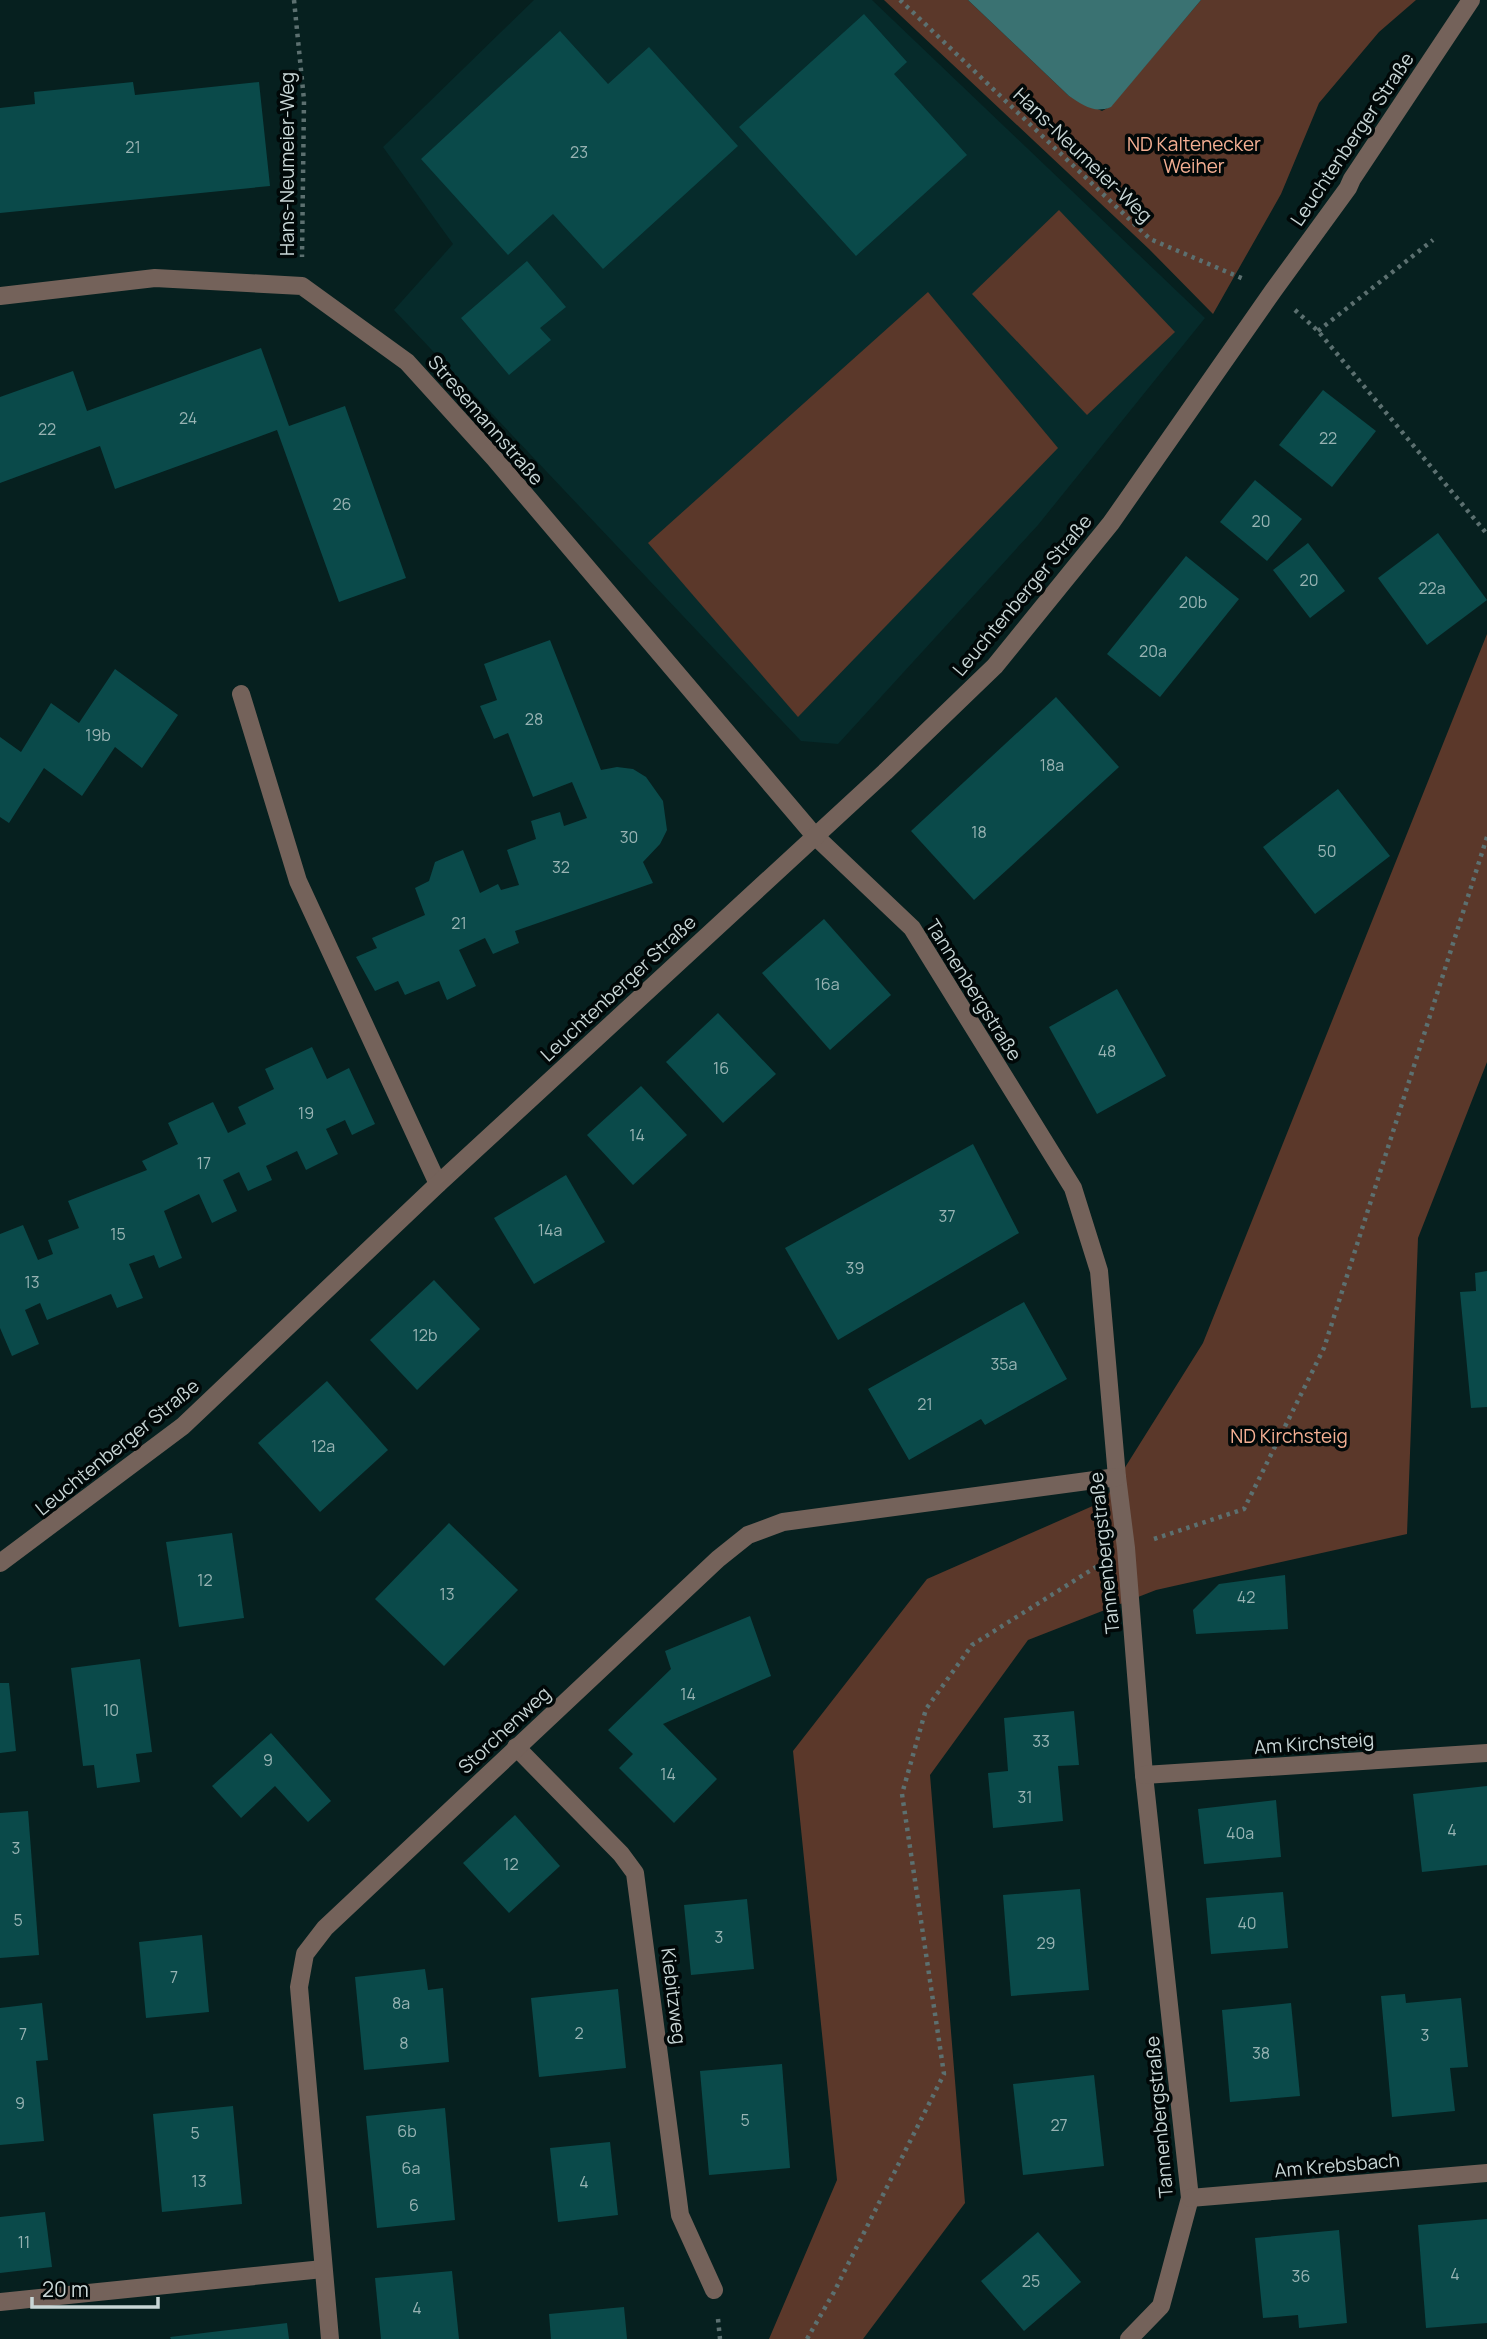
<svg xmlns="http://www.w3.org/2000/svg" width="1487" height="2339" font-family="Manrope,sans-serif">
<style>
.built{fill:#062b2b}
.green{fill:#5b382a}
.water{fill:#3a7272}
.building{fill:#0a4a4a}
.lines{fill:none;stroke-linecap:round;stroke-linejoin:round}
.path{stroke:#5c7070;stroke-width:4.5;stroke-dasharray:3.5 5;stroke-linecap:butt}
.minor{stroke:#74625a;stroke-width:18}
.labels{text-anchor:middle;dominant-baseline:central;stroke-width:7;stroke-linejoin:round;paint-order:stroke}
.number-label{font-size:16px;fill:#98b3b3}
.street-label{font-size:19px;fill:#c8d6d6;stroke:#010808}
.park-label{font-size:19px;fill:#f4af93;stroke:#010808}
</style>
<rect width="100%" height="100%" fill="#06201f"/>
<polygon class="built" points="534,0 872,0 1205,318 1038,525 838,744 801,741 394,310 453,244 383,147"/>
<g class="green">
<polygon points="884,0 968,0 1069,96 1102,111 1111,106 1201,0 1416,0 1379,32 1319,103 1281,194 1213,314 1149,249"/>
<polygon points="1059,210 1175,332 1087,415 972,294"/>
<polygon points="928,292 1058,448 798,717 648,543"/>
<polygon points="1487,634 1487,1062 1418,1238 1407,1534 1156,1590 1028,1640 930,1775 965,2203 863,2339 769,2339 837,2180 793,1751 927,1579 1104,1501 1203,1343"/>
</g>
<path class="water" d="M968,0H1201L1111,107C1094,114 1083,105 1069,96Z"/>
<g class="building">
<polygon points="864,14 907,62 894,74 967,155 856,256 739,127"/>
<polygon points="560,31 608,84 649,47 738,146 603,269 553,214 508,255 421,159"/>
<polygon points="133,82 135,95 259,82 270,186 0,213 0,108 35,104 34,92"/>
<polygon points="527,261 566,307 540,328 551,340 509,375 461,318"/>
<polygon points="261,348 289,426 345,406 406,578 339,602 277,430 115,489 100,446 0,483 0,397 73,371 87,411"/>
<polygon points="1323,390 1376,431 1332,487 1279,445"/>
<polygon points="1255,480 1302,519 1267,561 1220,522"/>
<polygon points="1438,533 1487,600 1427,645 1378,578"/>
<polygon points="1308,543 1345,591 1310,618 1273,570"/>
<polygon points="1186,556 1239,599 1160,697 1107,654"/>
<polygon points="550,640 601,770 617,767 633,769 646,777 663,801 667,830 660,844 643,862 653,883 515,931 519,943 493,954 485,938 459,950 476,986 447,1000 439,981 405,995 398,981 375,991 356,957 377,948 372,938 425,915 415,888 429,881 435,862 463,850 480,893 498,884 501,890 519,885 507,850 536,839 531,821 560,812 564,826 587,818 572,782 533,797 508,733 494,739 480,706 497,700 484,664"/>
<polygon points="115,669 178,715 142,768 115,747 82,796 44,768 9,823 0,817 0,737 21,752 51,703 79,723"/>
<polygon points="1056,697 1119,767 974,900 911,831"/>
<polygon points="1338,789 1390,856 1315,914 1263,847"/>
<polygon points="824,919 891,995 830,1050 762,973"/>
<polygon points="1117,989 1166,1076 1097,1114 1049,1027"/>
<polygon points="718,1013 776,1074 723,1123 666,1062"/>
<polygon points="312,1047 327,1079 349,1068 375,1124 352,1135 345,1120 326,1129 338,1154 306,1170 297,1151 266,1166 272,1180 248,1191 239,1172 223,1180 237,1211 212,1223 199,1194 164,1211 182,1258 159,1268 154,1255 129,1264 143,1298 117,1308 111,1294 47,1320 40,1303 25,1310 39,1344 12,1356 0,1328 0,1234 23,1225 38,1260 53,1254 48,1240 79,1228 68,1201 147,1170 142,1161 178,1144 168,1123 213,1102 228,1133 246,1124 238,1107 274,1089 265,1069"/>
<polygon points="641,1086 687,1135 633,1185 587,1135"/>
<polygon points="973,1144 1019,1233 838,1340 785,1248"/>
<polygon points="566,1175 605,1242 534,1284 494,1218"/>
<polygon points="1487,1271 1487,1407 1471,1408 1460,1292 1476,1291 1475,1273"/>
<polygon points="434,1280 480,1329 417,1390 370,1340"/>
<polygon points="1024,1302 1067,1379 985,1425 981,1419 909,1460 868,1389"/>
<polygon points="327,1381 388,1450 320,1512 258,1443"/>
<polygon points="449,1523 518,1590 444,1666 375,1599"/>
<polygon points="232,1533 244,1618 179,1627 166,1542"/>
<polygon points="1285,1575 1288,1629 1196,1634 1193,1610 1219,1584"/>
<polygon points="750,1616 771,1676 663,1724 717,1779 674,1823 619,1768 633,1754 608,1730 671,1669 665,1651"/>
<polygon points="140,1659 152,1752 136,1754 140,1782 97,1788 94,1765 83,1766 71,1668"/>
<polygon points="0,1683 9,1683 16,1751 0,1753"/>
<polygon points="1074,1711 1079,1765 1058,1766 1063,1821 993,1828 988,1773 1008,1771 1004,1718"/>
<polygon points="271,1733 331,1801 308,1822 275,1786 241,1818 212,1786"/>
<polygon points="1487,1786 1487,1865 1422,1872 1413,1794"/>
<polygon points="1276,1800 1281,1857 1204,1864 1198,1809"/>
<polygon points="28,1811 39,1955 0,1958 0,1813"/>
<polygon points="515,1815 560,1866 509,1913 463,1863"/>
<polygon points="1080,1889 1089,1990 1011,1996 1003,1895"/>
<polygon points="1283,1892 1288,1948 1211,1954 1206,1898"/>
<polygon points="747,1899 754,1969 691,1975 684,1905"/>
<polygon points="202,1935 209,2012 146,2018 139,1942"/>
<polygon points="425,1969 428,1990 443,1988 449,2062 364,2070 355,1977"/>
<polygon points="618,1989 626,2068 539,2077 531,1998"/>
<polygon points="1405,1994 1406,2003 1461,1998 1468,2067 1450,2068 1455,2111 1392,2117 1381,1996"/>
<polygon points="42,2003 48,2060 36,2061 44,2141 0,2145 0,2008"/>
<polygon points="1291,2003 1300,2096 1230,2102 1222,2010"/>
<polygon points="782,2064 790,2168 709,2175 700,2071"/>
<polygon points="1094,2075 1104,2166 1023,2175 1013,2084"/>
<polygon points="233,2106 242,2204 162,2212 153,2114"/>
<polygon points="445,2108 455,2220 377,2228 366,2116"/>
<polygon points="610,2142 618,2215 558,2222 550,2148"/>
<polygon points="45,2212 52,2267 0,2273 0,2217"/>
<polygon points="1487,2219 1487,2323 1426,2328 1418,2225"/>
<polygon points="1339,2230 1347,2323 1299,2328 1298,2315 1263,2318 1255,2238"/>
<polygon points="1038,2232 1081,2282 1024,2331 981,2281"/>
<polygon points="452,2271 459,2339 381,2339 375,2278"/>
<polygon points="624,2307 627,2339 551,2339 549,2314"/>
<polygon points="287,2323 289,2339 171,2339 170,2337"/>
</g>
<g class="lines">
<g class="path">
<polyline points="294,0 304,100 302,257"/>
<polyline points="900,0 1150,239 1246,280"/>
<polyline points="1295,310 1318,331 1487,534"/>
<polyline points="1318,331 1433,240"/>
<polyline points="1154,1539 1244,1509 1324,1348 1487,837"/>
<polyline points="718,2319 720,2339"/>
<polyline points="807,2339 834,2292 944,2074 902,1794 926,1709 972,1645 1096,1567"/>
</g>
<g class="minor">
<polyline points="0,296 155,278 302,286 407,362 494,458 814,835 912,928 1073,1188 1099,1271 1117,1477 1126,1548 1144,1775 1190,2198 1161,2306 1129,2339"/>
<polyline points="241,694 298,881 438,1184"/>
<polyline points="0,1563 183,1426 438,1184 885,772 995,666 1111,523 1273,291 1348,188 1352,179 1471,0"/>
<polyline points="516,1747 621,1854 635,1873 680,2215 714,2290"/>
<polyline points="1144,1775 1487,1753"/>
<polyline points="1190,2198 1487,2173"/>
<polyline points="0,2302 323,2269"/>
<polyline points="330,2339 299,1987 305,1954 325,1928 718,1559 748,1535 783,1522 1117,1477"/>
</g>
</g>
<g class="labels">
<g class="number-label">
<text x="133" y="147">21</text>
<text x="579" y="152">23</text>
<text x="188" y="418">24</text>
<text x="47" y="429">22</text>
<text x="1328" y="438">22</text>
<text x="342" y="504">26</text>
<text x="1261" y="521">20</text>
<text x="1309" y="580">20</text>
<text x="1432" y="588">22a</text>
<text x="1193" y="602">20b</text>
<text x="1153" y="651">20a</text>
<text x="534" y="719">28</text>
<text x="98" y="735">19b</text>
<text x="1052" y="765">18a</text>
<text x="979" y="832">18</text>
<text x="629" y="837">30</text>
<text x="1327" y="851">50</text>
<text x="561" y="867">32</text>
<text x="459" y="923">21</text>
<text x="827" y="984">16a</text>
<text x="1107" y="1051">48</text>
<text x="721" y="1068">16</text>
<text x="306" y="1113">19</text>
<text x="637" y="1135">14</text>
<text x="204" y="1163">17</text>
<text x="947" y="1216">37</text>
<text x="550" y="1230">14a</text>
<text x="118" y="1234">15</text>
<text x="855" y="1268">39</text>
<text x="32" y="1282">13</text>
<text x="425" y="1335">12b</text>
<text x="1004" y="1364">35a</text>
<text x="925" y="1404">21</text>
<text x="323" y="1446">12a</text>
<text x="205" y="1580">12</text>
<text x="447" y="1594">13</text>
<text x="1246" y="1597">42</text>
<text x="688" y="1694">14</text>
<text x="111" y="1710">10</text>
<text x="1041" y="1741">33</text>
<text x="268" y="1760">9</text>
<text x="668" y="1774">14</text>
<text x="1025" y="1797">31</text>
<text x="1452" y="1830">4</text>
<text x="1240" y="1833">40a</text>
<text x="16" y="1848">3</text>
<text x="511" y="1864">12</text>
<text x="18" y="1920">5</text>
<text x="1247" y="1923">40</text>
<text x="719" y="1937">3</text>
<text x="1046" y="1943">29</text>
<text x="174" y="1977">7</text>
<text x="401" y="2003">8a</text>
<text x="579" y="2033">2</text>
<text x="23" y="2034">7</text>
<text x="1425" y="2035">3</text>
<text x="404" y="2043">8</text>
<text x="1261" y="2053">38</text>
<text x="20" y="2103">9</text>
<text x="745" y="2120">5</text>
<text x="1059" y="2125">27</text>
<text x="407" y="2131">6b</text>
<text x="195" y="2133">5</text>
<text x="411" y="2168">6a</text>
<text x="199" y="2181">13</text>
<text x="584" y="2182">4</text>
<text x="414" y="2205">6</text>
<text x="24" y="2242">11</text>
<text x="1455" y="2274">4</text>
<text x="1301" y="2276">36</text>
<text x="1031" y="2281">25</text>
<text x="417" y="2308">4</text>
</g>
<g class="street-label">
<text transform="translate(1352 139) rotate(-56)">Leuchtenberger Straße</text>
<text transform="translate(1083 155) rotate(44)">Hans-Neumeier-Weg</text>
<text transform="translate(287 164) rotate(-90)">Hans-Neumeier-Weg</text>
<text transform="translate(486 420) rotate(49)">Stresemannstraße</text>
<text transform="translate(1022 595) rotate(-50)">Leuchtenberger Straße</text>
<text transform="translate(618 988) rotate(-43)">Leuchtenberger Straße</text>
<text transform="translate(974 990) rotate(58)">Tannenbergstraße</text>
<text transform="translate(117 1447) rotate(-39)">Leuchtenberger Straße</text>
<text transform="translate(1104 1553) rotate(-96)">Tannenbergstraße</text>
<text transform="translate(504 1730) rotate(-43)">Storchenweg</text>
<text transform="translate(1314 1743) rotate(-4)">Am Kirchsteig</text>
<text transform="translate(674 1996) rotate(83)">Kiebitzweg</text>
<text transform="translate(1159 2117) rotate(-95)">Tannenbergstraße</text>
<text transform="translate(1337 2165) rotate(-5)">Am Krebsbach</text>
</g>
<g class="park-label">
<text x="1194" y="144">ND Kaltenecker<tspan x="1194" dy="22">Weiher</tspan></text>
<text x="1289" y="1436">ND Kirchsteig</text>
</g>
</g>
<path d="M32 2297v10h126v-10" fill="none" stroke="#c8d6d6" stroke-width="3.5"/>
<text x="42" y="2297" font-size="21" fill="#c8d6d6" stroke="#010808" stroke-width="5" paint-order="stroke">20 m</text>
</svg>
